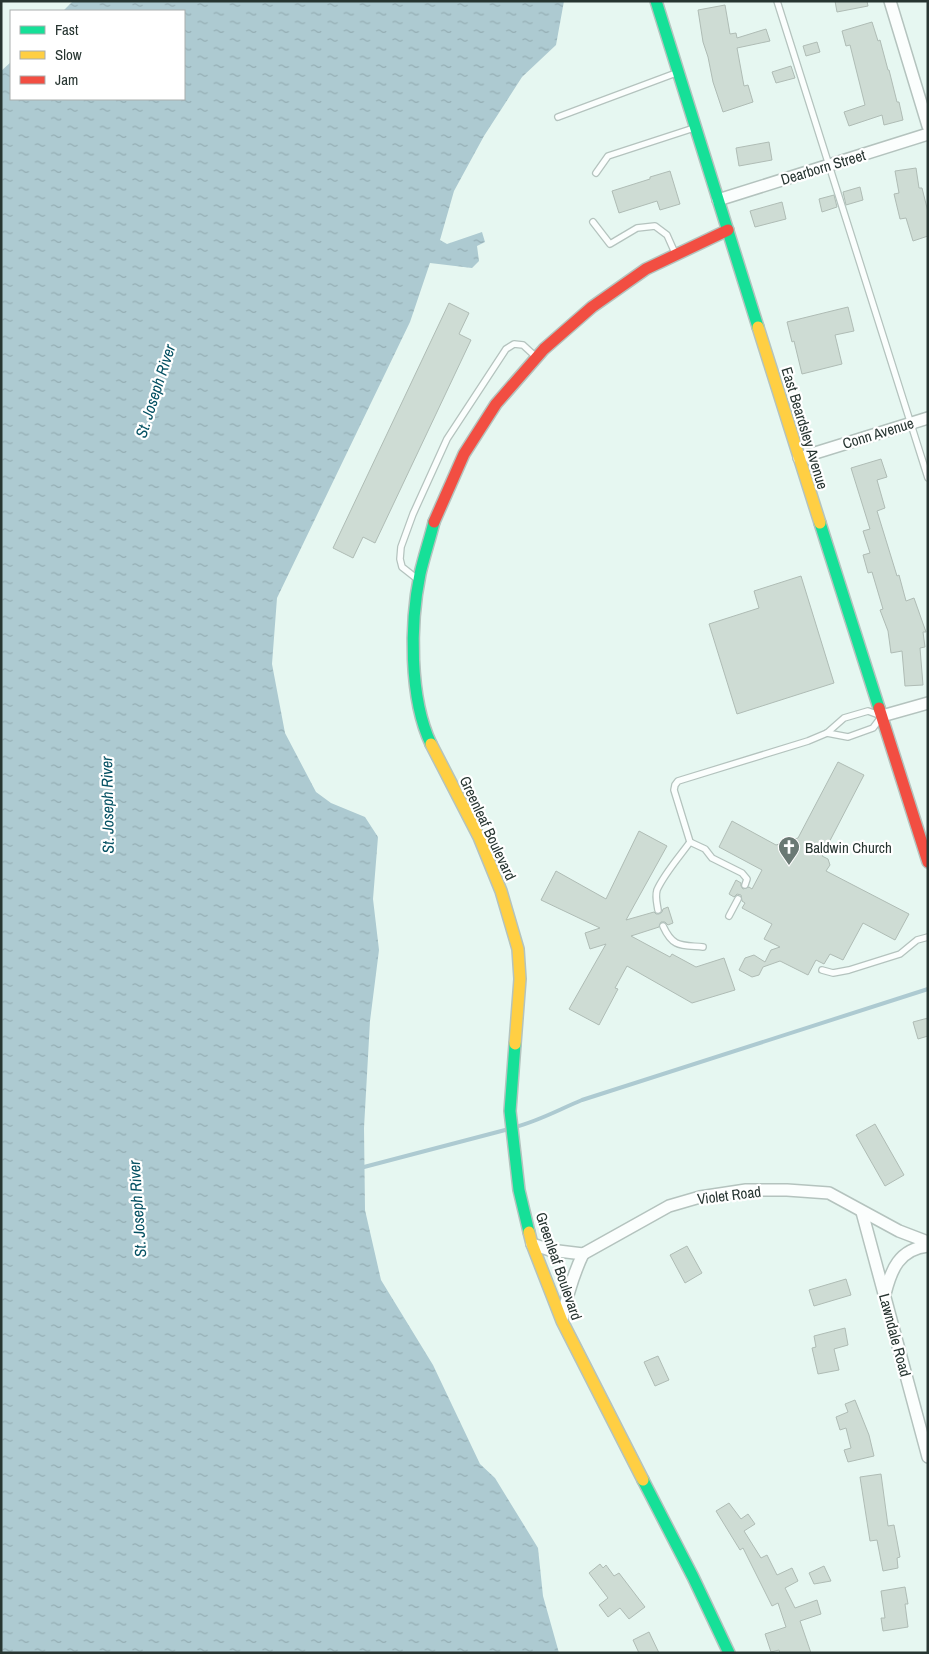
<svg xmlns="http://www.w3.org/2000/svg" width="929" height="1654" font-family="'Archivo Narrow',sans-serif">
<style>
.water{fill:url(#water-ripples)}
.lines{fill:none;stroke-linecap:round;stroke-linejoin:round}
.stream{stroke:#adcad1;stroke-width:4}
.building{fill:#cedcd4;stroke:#afbcb5}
.lane-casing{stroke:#b4c3be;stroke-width:8}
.street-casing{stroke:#b4c3be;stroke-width:14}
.fast-casing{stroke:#b4c3be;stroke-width:14}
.slow-casing{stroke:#b4c3be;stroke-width:14}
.jam-casing{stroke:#b4c3be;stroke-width:14}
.lane{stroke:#fbfefd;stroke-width:5.5}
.street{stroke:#fbfefd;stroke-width:11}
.fast{stroke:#16e098;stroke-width:11}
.slow{stroke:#ffcf43;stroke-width:11}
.jam{stroke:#f24e42;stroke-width:11}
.labels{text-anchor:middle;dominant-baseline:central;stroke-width:4.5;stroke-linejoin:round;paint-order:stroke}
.street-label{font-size:15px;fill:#273531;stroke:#fff}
.poi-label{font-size:15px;fill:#273531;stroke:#fff;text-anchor:start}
.water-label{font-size:16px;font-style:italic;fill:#055163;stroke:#fff}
</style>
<defs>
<pattern id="water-ripples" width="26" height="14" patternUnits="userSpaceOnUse" patternTransform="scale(1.25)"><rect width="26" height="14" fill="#adcad1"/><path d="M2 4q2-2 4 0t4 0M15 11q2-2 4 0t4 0" fill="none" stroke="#95aeb4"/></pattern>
</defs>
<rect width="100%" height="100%" fill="#e6f7f1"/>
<polygon class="water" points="73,1 564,1 556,45 522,77 484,136 454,191 440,240 447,244 482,232 485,242 477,246 479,261 472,268 430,263 410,322 277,598 272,664 285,733 316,792 331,803 365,817 378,837 373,899 379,950 370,1021 364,1128 365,1210 381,1280 433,1365 480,1464 495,1478 538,1548 543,1596 559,1653 1,1653 1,71 11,62 11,99 184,99 184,11 63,11"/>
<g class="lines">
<g class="stream">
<path d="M515,1127C539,1121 560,1109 582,1100L928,989"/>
<polyline points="364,1167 509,1129"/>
</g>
</g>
<g class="building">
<polygon points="835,1 867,1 868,6 837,12"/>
<polygon points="725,5 730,34 736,33 737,38 766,29 770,41 737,48 744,86 748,85 753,102 723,112 713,82 708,57 703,42 698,10"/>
<polygon points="872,22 878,41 880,40 888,70 889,70 897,102 899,102 903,120 884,125 882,115 849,126 844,112 865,105 850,45 846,46 842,31"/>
<polygon points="817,42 820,52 806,56 803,46"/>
<polygon points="791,66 795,78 776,83 772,72"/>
<polygon points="769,142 772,160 739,166 736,148"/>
<polygon points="916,168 919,188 922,188 928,212 928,236 913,241 906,218 900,219 894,194 899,193 895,171"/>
<polygon points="670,171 680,204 660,210 657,201 619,213 612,191 650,179 650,177"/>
<polygon points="860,187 863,200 846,205 843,192"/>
<polygon points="834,195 837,207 822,212 819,199"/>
<polygon points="782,202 786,219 755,227 750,211"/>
<polygon points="449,303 469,313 459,334 471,340 375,543 363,537 353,558 333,548"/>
<polygon points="848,307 854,331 835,335 842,364 802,374 794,341 792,342 787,322"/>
<polygon points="881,459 887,477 877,480 885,508 877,511 897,576 899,575 906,601 914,598 926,632 923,632 925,647 920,648 923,685 905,686 902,651 891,653 888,631 880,610 883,609 872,572 868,573 863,555 870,553 863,531 870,529 851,468"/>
<polygon points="801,576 834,683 737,714 709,624 759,608 754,591"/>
<polygon points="838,762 864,775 822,856 828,859 830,865 826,871 909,914 895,940 863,923 843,960 830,954 824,964 816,960 808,975 780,961 763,967 759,975 752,977 739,970 745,958 754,955 765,962 771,950 780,947 764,939 772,924 742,908 745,903 742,901 741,895 737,894 734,897 729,894 736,880 741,883 741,886 743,889 749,887 752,889 762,870 719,847 732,821 776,845 798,838"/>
<polygon points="639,831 667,846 626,920 654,912 656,914 659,914 662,912 663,909 668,907 673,923 668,925 665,922 661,922 659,927 631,936 670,957 672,954 696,967 724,958 735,990 692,1003 627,966 615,988 618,989 599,1025 569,1009 606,944 590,949 585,933 600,928 541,900 556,871 606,899"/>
<polygon points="928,1018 928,1036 918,1039 913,1022"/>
<polygon points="875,1124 904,1175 885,1186 856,1135"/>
<polygon points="687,1246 702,1273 685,1283 670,1255"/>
<polygon points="846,1279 851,1295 814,1306 809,1290"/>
<polygon points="845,1328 848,1345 834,1349 839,1370 818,1374 812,1348 816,1347 814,1336"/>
<polygon points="658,1356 669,1380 655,1386 644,1362"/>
<polygon points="855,1400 869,1435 874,1456 848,1462 844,1450 851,1448 846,1428 840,1430 836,1417 848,1412 845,1404"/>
<polygon points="881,1474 888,1526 894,1525 900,1557 897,1558 898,1568 883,1571 877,1540 870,1541 860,1477"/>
<polygon points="729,1503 741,1519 748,1514 755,1524 744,1531 761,1558 767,1555 777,1575 792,1568 798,1581 785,1588 795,1608 817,1600 821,1614 800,1621 811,1653 780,1653 779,1650 771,1652 765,1634 786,1627 778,1603 772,1606 743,1548 740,1550 716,1511"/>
<polygon points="600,1564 603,1568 606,1565 614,1576 619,1573 645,1607 629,1619 620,1608 608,1617 599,1605 608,1598 589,1573"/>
<polygon points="824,1566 831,1581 814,1584 809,1573"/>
<polygon points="905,1587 908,1604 905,1604 908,1627 883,1631 881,1618 885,1618 881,1591"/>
<polygon points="649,1632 659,1653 639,1653 633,1640"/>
</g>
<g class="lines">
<g class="lane-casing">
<g id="lane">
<polyline points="777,1 928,478"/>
<polyline points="558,117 676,73"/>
<polyline points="596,173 608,156 694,128"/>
<polyline points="593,222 610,244 637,228 655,226 667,235 675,253"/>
<polyline points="416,578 402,567 400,559 401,547 413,514 447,439 506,349 514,344 523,345 535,356"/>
<polyline points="827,733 848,737 873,728 879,720"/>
<polyline points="690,842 674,790 675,785 678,781 808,741 827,733 844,718 868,711 879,715"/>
<path d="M658,910C657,903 655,897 657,890C664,874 680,856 690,842L705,849L712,858L742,873L747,879L745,885"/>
<polyline points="729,916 738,899"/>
<path d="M663,926C673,948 681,945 703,947"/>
<polyline points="822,970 833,973 849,970 900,954 917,940 928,937"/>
</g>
</g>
<g class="street-casing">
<g id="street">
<polyline points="890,1 928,126"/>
<polyline points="718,200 928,134"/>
<polyline points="799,458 928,418"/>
<polyline points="882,716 928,703"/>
<polyline points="862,1212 928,1457"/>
<polyline points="532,1244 550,1250 583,1254 669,1206 700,1197 746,1190 787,1190 829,1193 899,1231 928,1242"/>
<path d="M885,1294C891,1270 899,1249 928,1246"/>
<path d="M562,1319C567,1296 573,1275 583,1254"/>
</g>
</g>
<g class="fast-casing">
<g id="fast">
<polyline points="656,1 758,327"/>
<polyline points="820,523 879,708"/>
<path d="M431,744C409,698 410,623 420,574C424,556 430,539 434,522"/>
<polyline points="515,1044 510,1111 519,1190 529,1232"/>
<polyline points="643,1480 693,1577 729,1653"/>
</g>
</g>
<g class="slow-casing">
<g id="slow">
<polyline points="758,327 820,523"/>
<polyline points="431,744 479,837 501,891 518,949 520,979 515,1044"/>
<polyline points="529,1232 532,1244 562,1321 643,1480"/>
</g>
</g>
<g class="jam-casing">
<g id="jam">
<polyline points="434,522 464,454 496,404 544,349 592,307 646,269 728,230"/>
<polyline points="879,708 928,862"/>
</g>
</g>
<use href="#lane" class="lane"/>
<use href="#street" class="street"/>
<use href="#fast" class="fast"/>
<use href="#slow" class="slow"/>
<use href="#jam" class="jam"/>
</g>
<defs>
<g id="church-pin" transform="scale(1.125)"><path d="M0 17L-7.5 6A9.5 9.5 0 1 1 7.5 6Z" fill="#6a7974" stroke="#fff"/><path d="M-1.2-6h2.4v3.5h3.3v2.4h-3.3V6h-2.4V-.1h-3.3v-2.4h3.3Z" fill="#fff"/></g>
</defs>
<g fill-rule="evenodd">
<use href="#church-pin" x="789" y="847"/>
</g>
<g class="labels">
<g class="street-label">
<text transform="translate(823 167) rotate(-17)">Dearborn Street</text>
<text transform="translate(805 428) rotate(73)">East Beardsley Avenue</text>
<text transform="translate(878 433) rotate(-17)">Conn Avenue</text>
<text transform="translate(488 828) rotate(65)">Greenleaf Boulevard</text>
<text transform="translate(729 1195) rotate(-7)">Violet Road</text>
<text transform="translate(559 1266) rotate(71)">Greenleaf Boulevard</text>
<text transform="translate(895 1335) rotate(75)">Lawndale Road</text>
</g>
<g class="poi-label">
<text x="805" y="847">Baldwin Church</text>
</g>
<g class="water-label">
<text transform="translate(155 391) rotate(-72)">St. Joseph River</text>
<text transform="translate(107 805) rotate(-91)">St. Joseph River</text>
<text transform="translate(137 1209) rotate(-94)">St. Joseph River</text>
</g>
</g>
<rect width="929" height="1654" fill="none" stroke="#273531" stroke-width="5"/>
<rect x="10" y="10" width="175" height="90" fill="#ffffff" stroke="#a9aead"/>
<rect x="20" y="26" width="25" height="8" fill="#16e098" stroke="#a9aead"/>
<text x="55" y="35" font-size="15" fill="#273531">Fast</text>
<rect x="20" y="51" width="25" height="8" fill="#ffcf43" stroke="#a9aead"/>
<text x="55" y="60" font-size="15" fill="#273531">Slow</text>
<rect x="20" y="76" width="25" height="8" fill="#f24e42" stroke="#a9aead"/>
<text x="55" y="85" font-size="15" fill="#273531">Jam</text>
</svg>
